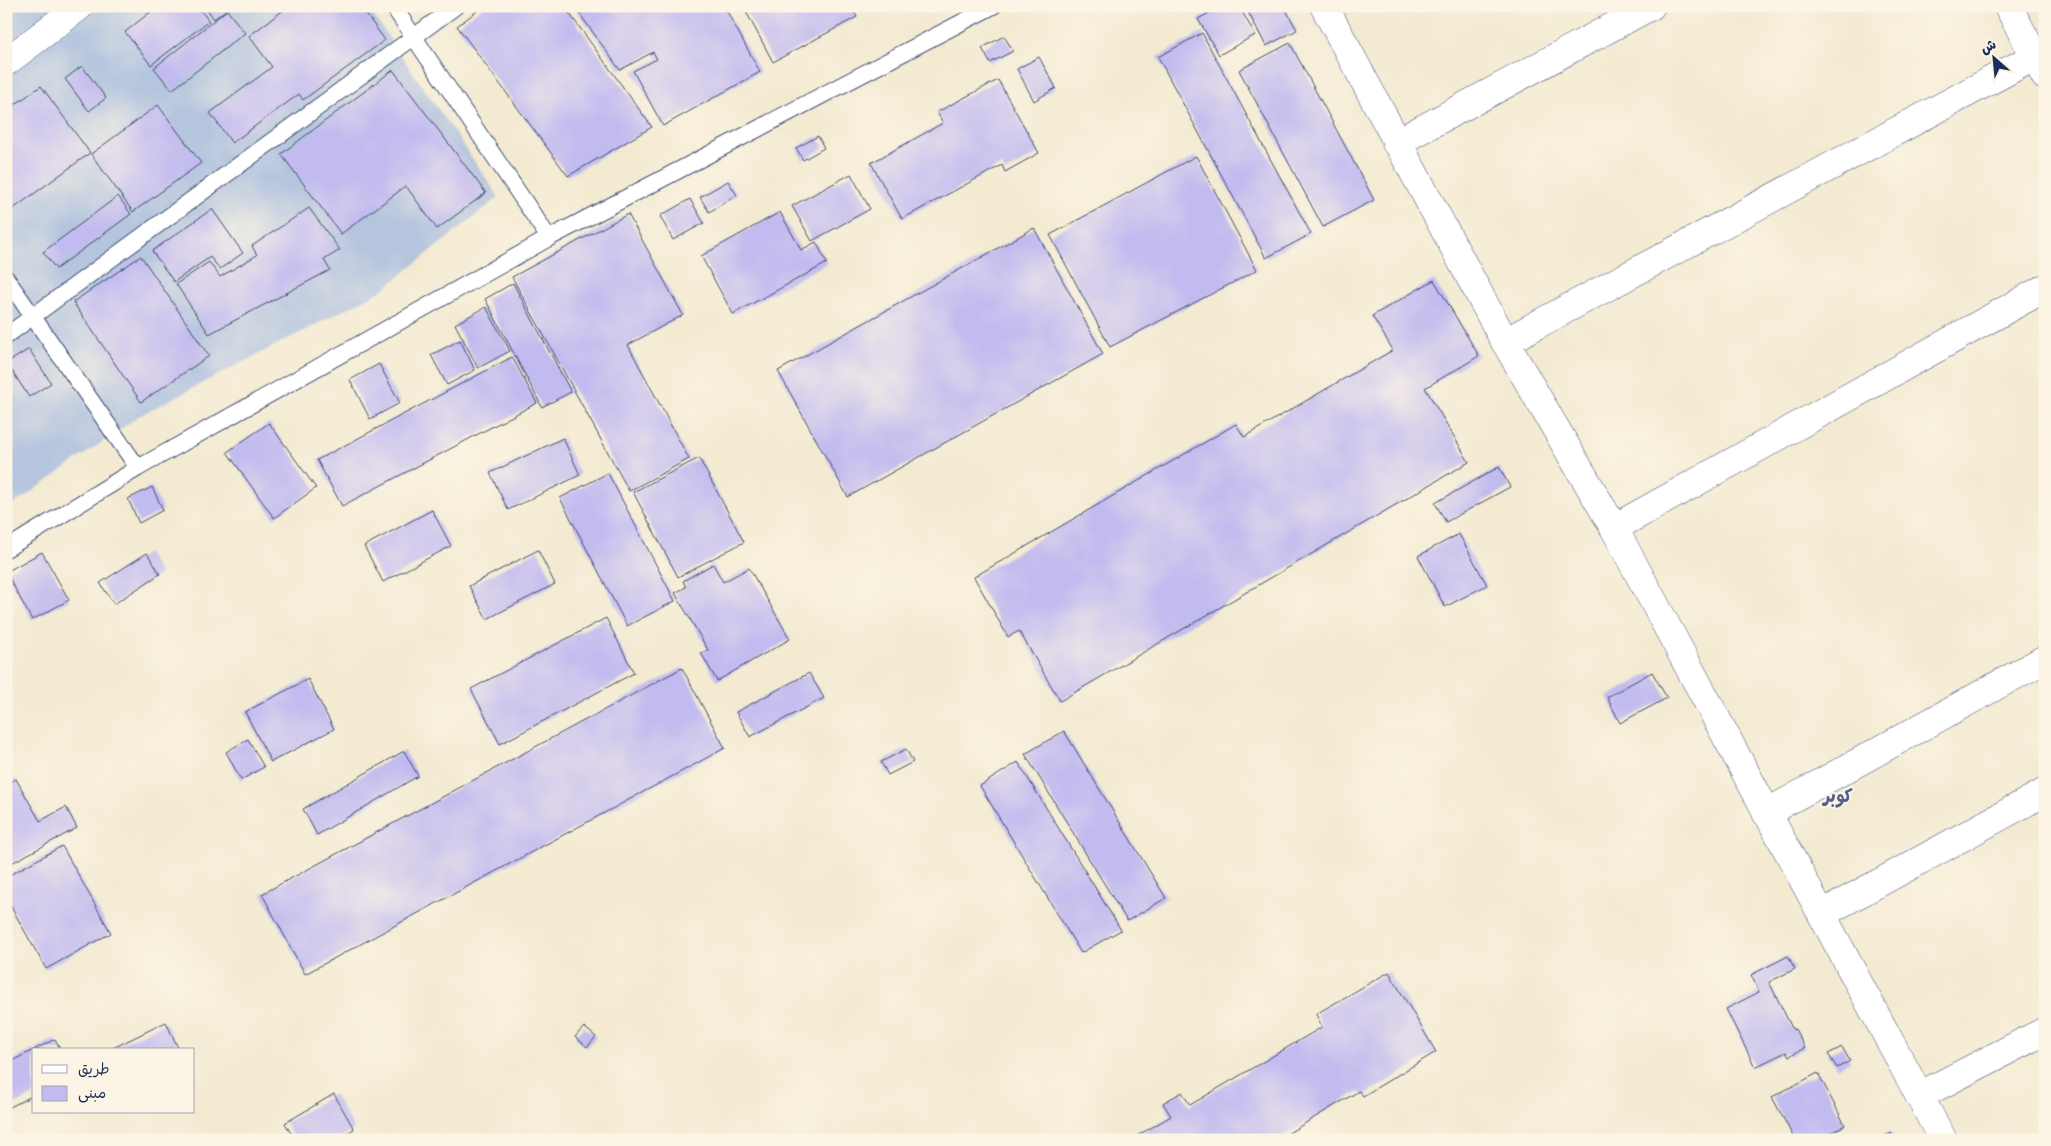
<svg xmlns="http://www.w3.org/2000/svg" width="2051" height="1146" font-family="Mynerve,'Playpen Sans Arabic',sans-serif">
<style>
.industrial{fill:#b6c5de}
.building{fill:#c2bbef}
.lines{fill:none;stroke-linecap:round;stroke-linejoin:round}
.lane-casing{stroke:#3b4b6f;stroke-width:18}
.street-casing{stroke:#3b4b6f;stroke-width:29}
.lane{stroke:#fff;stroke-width:16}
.street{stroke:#fff;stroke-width:28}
.labels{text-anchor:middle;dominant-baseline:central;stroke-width:4;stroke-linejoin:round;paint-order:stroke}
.neighbourhood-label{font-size:18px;font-weight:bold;fill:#556091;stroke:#fcf5e5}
</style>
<rect width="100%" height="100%" fill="#fcf5e5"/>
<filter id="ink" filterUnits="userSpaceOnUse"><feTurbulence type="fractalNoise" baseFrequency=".02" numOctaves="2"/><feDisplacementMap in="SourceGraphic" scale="10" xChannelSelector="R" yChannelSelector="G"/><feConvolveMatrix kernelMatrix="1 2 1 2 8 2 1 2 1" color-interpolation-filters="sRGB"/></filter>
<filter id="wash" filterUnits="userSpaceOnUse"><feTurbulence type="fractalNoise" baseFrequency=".0096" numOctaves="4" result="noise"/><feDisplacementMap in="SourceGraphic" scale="20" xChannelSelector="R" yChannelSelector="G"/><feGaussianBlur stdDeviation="1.12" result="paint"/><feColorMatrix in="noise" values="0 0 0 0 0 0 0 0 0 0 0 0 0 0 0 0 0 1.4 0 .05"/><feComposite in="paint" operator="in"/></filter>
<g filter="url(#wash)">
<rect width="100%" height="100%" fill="#f3ead1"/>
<polygon class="industrial" points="6,6 367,6 499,197 381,291 139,416 6,510"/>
<g id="blocks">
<g class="building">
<polygon points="158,6 197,6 209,21 151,65 125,32"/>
<polygon points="205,6 231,6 214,19"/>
<polygon points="289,6 360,6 385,40 303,100 299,94 232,143 210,113 272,67 249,36"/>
<polygon points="484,6 564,6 652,127 568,176 457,26"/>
<polygon points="574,6 724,6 760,72 663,126 633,71 657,59 653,52 620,70"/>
<polygon points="743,6 851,6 857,17 773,62"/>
<polygon points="1222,6 1239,6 1255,35 1219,55 1198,19"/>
<polygon points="1245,6 1284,6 1297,30 1266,46"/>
<polygon points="227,10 245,33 172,90 154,68"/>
<polygon points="1202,33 1311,234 1266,258 1158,57"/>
<polygon points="1004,36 1013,51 990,63 982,48"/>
<polygon points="1290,43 1374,200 1323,227 1239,70"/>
<polygon points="1039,57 1056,88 1034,101 1017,69"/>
<polygon points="82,66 106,98 89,111 65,79"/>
<polygon points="393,70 486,193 437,229 406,186 341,234 281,154"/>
<polygon points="998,80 1039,153 1005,172 1002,165 902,219 871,163 943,123 937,112"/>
<polygon points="41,86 90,153 13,209 6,200 6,111"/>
<polygon points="158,105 201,163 133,212 91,154"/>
<polygon points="818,136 824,148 803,160 796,148"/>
<polygon points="1196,156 1257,270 1110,347 1050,235"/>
<polygon points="851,174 870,209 812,241 792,206"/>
<polygon points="728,181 737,195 709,212 700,197"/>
<polygon points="118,196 131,214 56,269 43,252"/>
<polygon points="690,199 704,223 673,240 660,216"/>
<polygon points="309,208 340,250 324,260 330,270 209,334 176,284 209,262 220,277 257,255 252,246"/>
<polygon points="212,209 243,253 220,269 210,257 174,282 152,251"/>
<polygon points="780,212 801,250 816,242 827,263 733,314 701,256"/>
<polygon points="628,214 683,315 628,345 689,459 629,491 512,277"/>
<polygon points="1034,228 1103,354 848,497 778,371"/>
<polygon points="141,256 209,356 141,402 73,302"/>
<polygon points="1434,280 1479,356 1425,388 1469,462 1060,701 1019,631 1008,637 974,577 1236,424 1244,437 1393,350 1372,316"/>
<polygon points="513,283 571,392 542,407 485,299"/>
<polygon points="486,307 510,351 478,368 455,324"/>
<polygon points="460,340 475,370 447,385 431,355"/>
<polygon points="29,349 51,383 29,397 7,363"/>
<polygon points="512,357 537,403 342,506 317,460"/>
<polygon points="379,364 400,403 370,419 350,380"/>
<polygon points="269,423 316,488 274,518 227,452"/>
<polygon points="563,438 580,475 508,510 490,473"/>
<polygon points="699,458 744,542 678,577 633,492"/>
<polygon points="1499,467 1510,487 1446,522 1435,503"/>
<polygon points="608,473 675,601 627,626 560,498"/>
<polygon points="152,487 163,510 139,523 128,499"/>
<polygon points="432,510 451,546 383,582 364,546"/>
<polygon points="1459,534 1487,585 1445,607 1418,556"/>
<polygon points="538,550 555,584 487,619 469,586"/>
<polygon points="42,552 69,600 32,620 6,572"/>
<polygon points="147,553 160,574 114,604 100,583"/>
<polygon points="713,564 723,582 749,568 790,639 717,681 701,653 708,650 675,593 686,587 683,581"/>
<polygon points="606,618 634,673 500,744 471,689"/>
<polygon points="682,668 725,748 305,974 262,894"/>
<polygon points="1652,672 1667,698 1620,723 1607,697"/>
<polygon points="809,673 824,698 750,737 736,712"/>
<polygon points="308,679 334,729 271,762 245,712"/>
<polygon points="1064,731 1166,898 1127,921 1025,754"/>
<polygon points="248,739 264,767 241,780 226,752"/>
<polygon points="906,749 913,762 888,775 881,762"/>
<polygon points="404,751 418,776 317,835 303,809"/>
<polygon points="1018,762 1121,930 1081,953 980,786"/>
<polygon points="16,779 40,821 66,807 77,828 6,866 6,784"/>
<polygon points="62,846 111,933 46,969 6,898 6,877"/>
<polygon points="1788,956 1795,969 1769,982 1793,1030 1795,1029 1805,1048 1789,1056 1786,1052 1755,1067 1726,1009 1759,992 1751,975"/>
<polygon points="1389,972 1436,1052 1363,1096 1359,1091 1277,1140 1130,1140 1171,1116 1163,1103 1182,1092 1190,1105 1322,1027 1316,1014"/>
<polygon points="166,1022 179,1050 109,1050"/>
<polygon points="584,1027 596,1037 587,1047 575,1037"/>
<polygon points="55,1039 61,1050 34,1050 34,1095 6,1109 6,1064"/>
<polygon points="1842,1047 1850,1061 1837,1068 1828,1054"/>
<polygon points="1818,1073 1845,1125 1818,1140 1795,1140 1772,1097"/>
<polygon points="334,1094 354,1129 336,1140 295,1140 285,1123"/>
<polygon points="1891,1132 1895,1140 1878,1140"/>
</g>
</g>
</g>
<g filter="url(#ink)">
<use href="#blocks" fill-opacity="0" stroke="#3b4b6f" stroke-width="1"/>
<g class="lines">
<g class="lane-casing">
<g id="lane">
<polyline points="393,6 549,238"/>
<polyline points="6,278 138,468 549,238 993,6"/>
<polyline points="6,336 456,6"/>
<polyline points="6,549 138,468"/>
</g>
</g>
<g class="street-casing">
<g id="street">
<polyline points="1324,6 1505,342 1614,528 1943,1140"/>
<polyline points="2008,6 2045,76"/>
<polyline points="6,62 80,6"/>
<polyline points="1396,143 1651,6"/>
<polyline points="1505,342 2045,51"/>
<polyline points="1614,528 2045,288"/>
<polyline points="1766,813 2045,659"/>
<polyline points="1822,914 2045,792"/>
<polyline points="1919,1096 2045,1031"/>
</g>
</g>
<use href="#lane" class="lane"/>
<use href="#street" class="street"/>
</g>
</g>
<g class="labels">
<g class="neighbourhood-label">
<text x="1838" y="797">كوبر</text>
</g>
</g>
<rect width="2051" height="1146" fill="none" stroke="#fcf5e5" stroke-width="25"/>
<rect x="32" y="1048" width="162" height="65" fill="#fcf5e5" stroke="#a2a6af"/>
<rect x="42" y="1065" width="25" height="8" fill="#ffffff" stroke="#a2a6af"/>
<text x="78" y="1074" font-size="15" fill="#1b2f5e">طريق</text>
<rect x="42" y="1086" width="25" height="15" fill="#c2bbef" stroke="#a2a6af"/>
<text x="78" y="1098" font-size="15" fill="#1b2f5e">مبنى</text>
<g transform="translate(1994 58) rotate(333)" stroke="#fcf5e5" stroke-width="4" paint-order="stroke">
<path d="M0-4L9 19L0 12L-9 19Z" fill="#1b2f5e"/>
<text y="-8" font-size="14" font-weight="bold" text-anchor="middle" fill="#1b2f5e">ش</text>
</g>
</svg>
